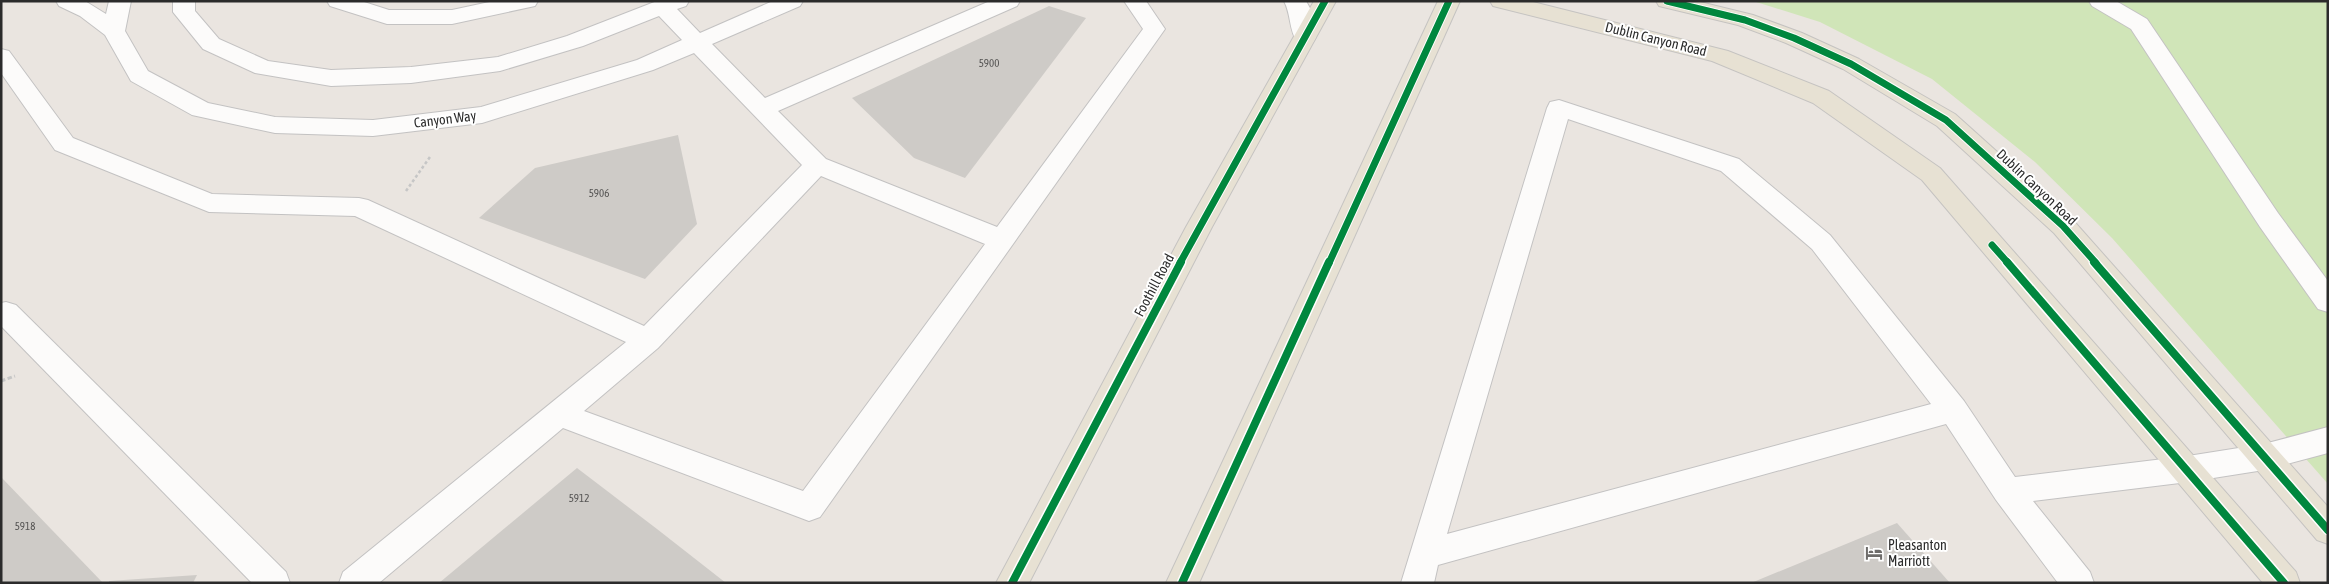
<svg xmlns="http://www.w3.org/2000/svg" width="2329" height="584" font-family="'Asap Condensed',sans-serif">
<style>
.green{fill:#d0e5b8}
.building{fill:#cecbc7}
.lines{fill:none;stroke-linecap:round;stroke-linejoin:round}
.minor-casing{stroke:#c3c2c2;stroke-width:2}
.major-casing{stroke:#c5c3c1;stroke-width:2}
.path-far1{stroke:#c6c6c6;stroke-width:2.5;stroke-dasharray:3 2.5;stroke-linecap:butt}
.path{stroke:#c6c6c6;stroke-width:3;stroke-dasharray:4.5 2.5;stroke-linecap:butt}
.minor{fill:#fcfbfa;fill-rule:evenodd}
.major{fill:#e7e1d3;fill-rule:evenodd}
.cycleway-far1-casing{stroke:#fff;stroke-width:9}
.cycleway-casing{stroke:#fff;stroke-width:11}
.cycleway-far1{stroke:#00873e;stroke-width:7}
.cycleway{stroke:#00873e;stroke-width:8}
.labels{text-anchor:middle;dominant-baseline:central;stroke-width:4;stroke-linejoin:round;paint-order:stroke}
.number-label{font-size:11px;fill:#565554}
.street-label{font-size:14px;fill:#2b2b2b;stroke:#fff}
.poi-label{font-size:14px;fill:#2b2b2b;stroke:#fff;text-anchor:start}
</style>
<rect width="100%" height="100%" fill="#eae5e0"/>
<polygon class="green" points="1753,1 2328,1 2328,484 2112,238 2035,162 1932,79 1820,22"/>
<g class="building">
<polygon points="1049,6 1086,18 965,178 914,158 852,98"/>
<polygon points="678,135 697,224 645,279 479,218 535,168"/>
<polygon points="577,468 657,529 726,583 439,583"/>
<polygon points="1,477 103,583 1,583"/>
<polygon points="1897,523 1950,583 1751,583"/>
<polygon points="197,575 193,583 109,583 109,581"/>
</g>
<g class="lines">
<g class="minor-casing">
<g id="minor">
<path d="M56,1H85L106,14L109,1H131L125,31L148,71L208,103L275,117L373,120L481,107L637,60L682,40L659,16L583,46L500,71L411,83L331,86L255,73L203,49L173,12V1H195V11L219,39L268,61L331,70L411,67L498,57L567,36L657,1H689L686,6L677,9L700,33L773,1H803L800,6L712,44L765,98L990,1H1020L1017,6L778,111L826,159L997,227L1143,29L1124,1H1146L1165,29L820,517L809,521L563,428L379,583H339L343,572L626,342L355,216L209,212L55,150L1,73V49L9,51L73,138L212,194L359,198L368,200L644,326L802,165L694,53L653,70L482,123L373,136L275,133L192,115L131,81L105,35L80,16L59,6ZM821,176L985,244L803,491L584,411L658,348Z"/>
<polygon points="327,1 361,1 389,10 452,10 494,1 538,1 535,6 452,24 387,24 330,6"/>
<path d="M1284,1H1306L1311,10L1316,37L1313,42L1305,44L1297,42C1289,30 1291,14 1284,1Z"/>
<polygon points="2089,1 2116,1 2147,19 2278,213 2328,281 2328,312 2318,309 2260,227 2131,29 2092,6"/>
<path d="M1559,100L1739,159L1830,235L1964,401L2015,477L2188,456L2264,444L2328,427V453L2264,470L2188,482L2033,501L2090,572L2094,583H2058L1996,500L1946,424L1438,565L1434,583H1401L1547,108L1550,102ZM1568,119L1721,171L1812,249L1931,404L1447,534Z"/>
<polygon points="6,302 16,305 286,572 290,583 252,583 1,326 1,303"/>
</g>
</g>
<g class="major-casing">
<g id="major">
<polygon points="1314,1 1336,1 1212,227 1029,583 996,583 1186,227"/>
<polygon points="1438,1 1460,1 1199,583 1166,583"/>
<polygon points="1490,1 1529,1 1728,51 1829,91 1940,168 2296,572 2300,583 2263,583 1922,180 1813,103 1712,61 1493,6"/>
<polygon points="1656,1 1696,1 1753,15 1802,33 1859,59 1955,114 2072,219 2328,507 2328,544 2317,540 2054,233 1937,126 1843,69 1786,43 1738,25 1659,6"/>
</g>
</g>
<polyline class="path-far1" points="406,191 430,157"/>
<polyline class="path" points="1,381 15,376"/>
<use href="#minor" class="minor"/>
<use href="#major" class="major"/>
<g class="cycleway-far1-casing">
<g id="cycleway-far1">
<polyline points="1667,1 1745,20 1794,38 1851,64 1946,120 2063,226 2096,263"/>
<polyline points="1992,245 2008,263"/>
<polyline points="1180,263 1325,1"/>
<polyline points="1329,263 1449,1"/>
</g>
</g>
<g class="cycleway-casing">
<g id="cycleway">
<polyline points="2007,262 2284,583"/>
<polyline points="2094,262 2328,530"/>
<polyline points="1012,583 1181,262"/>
<polyline points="1182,583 1329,262"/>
</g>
</g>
<use href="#cycleway-far1" class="cycleway-far1"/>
<use href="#cycleway" class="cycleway"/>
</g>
<defs>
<g id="hotel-bare" transform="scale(1.35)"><path d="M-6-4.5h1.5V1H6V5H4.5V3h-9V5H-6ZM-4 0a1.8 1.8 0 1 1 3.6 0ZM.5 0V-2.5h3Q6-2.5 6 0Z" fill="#6e6c6a" stroke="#fff" stroke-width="2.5" paint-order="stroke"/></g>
</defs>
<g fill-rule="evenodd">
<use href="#hotel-bare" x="1874" y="553"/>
</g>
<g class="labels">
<g class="number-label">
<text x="989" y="63">5900</text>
<text x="599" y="193">5906</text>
<text x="579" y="498">5912</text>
<text x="25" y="526">5918</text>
</g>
<g class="street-label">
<text transform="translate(1656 39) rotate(14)">Dublin Canyon Road</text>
<text transform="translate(445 119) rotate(-7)">Canyon Way</text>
<text transform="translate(2037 187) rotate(43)">Dublin Canyon Road</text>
<text transform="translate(1154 285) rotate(-62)">Foothill Road</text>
</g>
<g class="poi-label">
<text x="1888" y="545">Pleasanton<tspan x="1888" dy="16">Marriott</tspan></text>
</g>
</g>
<rect width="2329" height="584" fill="none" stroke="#2b2b2b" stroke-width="5"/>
</svg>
